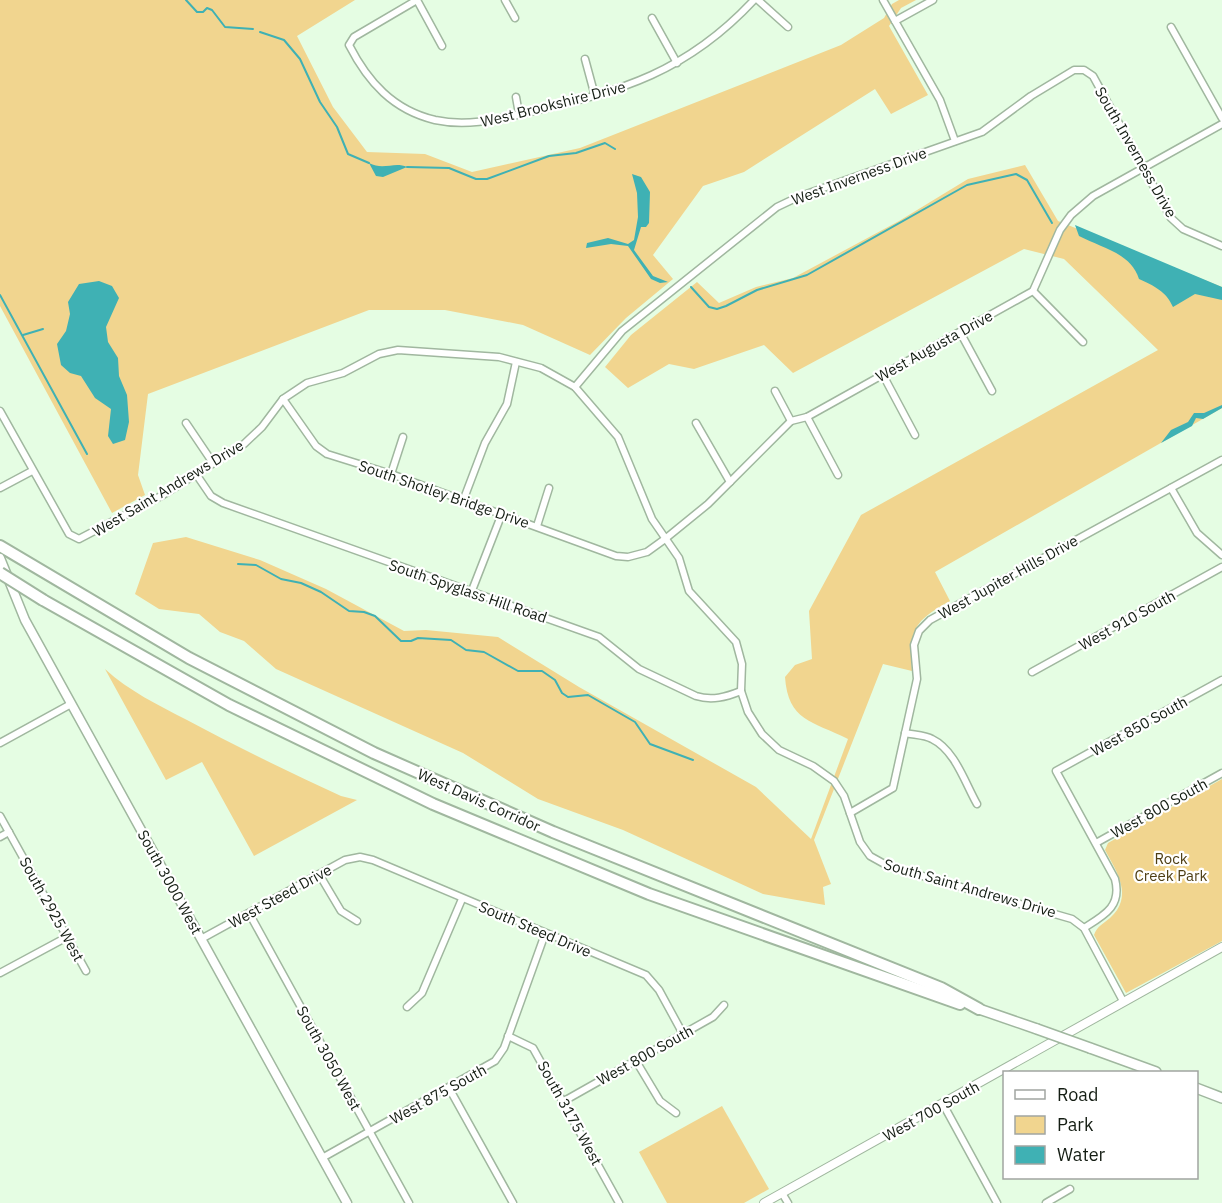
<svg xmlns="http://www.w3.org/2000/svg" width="1222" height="1203" font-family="'IBM Plex Sans',sans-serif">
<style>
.green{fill:#f1d58f}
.water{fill:#3fb1b4}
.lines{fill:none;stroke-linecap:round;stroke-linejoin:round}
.stream{stroke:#3fb1b4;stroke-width:2}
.minor-casing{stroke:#a0b79f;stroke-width:9}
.tertiary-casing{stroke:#a0b79f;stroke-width:10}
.secondary-casing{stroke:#a0b79f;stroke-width:11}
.primary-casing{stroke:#a0b79f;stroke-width:12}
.motorway-casing{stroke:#a0b79f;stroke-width:14}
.minor{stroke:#fff;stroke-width:6}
.tertiary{stroke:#fff;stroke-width:8}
.secondary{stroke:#fff;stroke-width:8}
.primary{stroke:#fff;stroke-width:9}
.motorway{stroke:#fff;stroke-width:10}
.primary-bridge-casing{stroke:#a0b79f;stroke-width:12;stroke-linecap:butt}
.motorway-bridge-casing{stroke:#a0b79f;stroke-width:14;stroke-linecap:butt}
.primary-bridge{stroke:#fff;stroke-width:9}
.motorway-bridge{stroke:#fff;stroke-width:10}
.labels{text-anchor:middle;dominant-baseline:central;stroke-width:4.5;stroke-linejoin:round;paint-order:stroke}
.street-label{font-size:15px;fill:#141d13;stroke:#fff}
.park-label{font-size:15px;fill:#4e3e14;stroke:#fff}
</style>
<rect width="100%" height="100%" fill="#e5fde3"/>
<g class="green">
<polygon points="0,0 355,0 297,36 333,107 367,152 425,154 472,172 580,148 841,45 884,18 892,4 899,0 916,0 901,8 889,26 928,95 891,114 875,89 744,172 703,186 653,255 673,279 626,318 590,355 523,325 445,310 369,310 148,394 138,475 145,495 112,513 0,306"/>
<path d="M1025,165L1058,221L1222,287V408L935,572L950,601C914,621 909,629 912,671L883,664L814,840L831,884L823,887L825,905L763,894L623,830L538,799L463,753L276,669L244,641L220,632L199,614L159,609L135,594L153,543L186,537L260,560L326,589L404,631L426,630L498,637L579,687L756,787L811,839L848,739C812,721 788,721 785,677L795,665L812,659L809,611L861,515L1158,350L1064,259L1024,249L793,373L764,345L694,369L669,364L628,388L605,367L631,335L697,282L719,303L756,287L793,278L899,221L968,179Z"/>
<path d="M105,669C129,691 158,705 187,720C237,747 289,772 341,796L357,800L254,856L202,762L166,780Z"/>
<path d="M1222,779V941L1126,993L1094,935C1097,926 1103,924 1110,918C1134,897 1117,872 1105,850L1108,843Z"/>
<polygon points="722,1106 769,1189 744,1203 667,1203 639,1152"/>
</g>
<g class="water">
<path d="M369,163C384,171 394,161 407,167L383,177L376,176Z"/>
<polygon points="632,174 641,177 650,192 649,223 646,227 641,227 634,250 653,276 668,282 660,283 651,279 628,246 611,244 586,248 587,243 608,238 628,244 634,240 638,217 637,193"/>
<path d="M1075,225L1222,287V300L1195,294L1173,307C1166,291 1154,286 1139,279C1131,253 1102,248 1079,236Z"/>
<polygon points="99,281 112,286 119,298 106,327 108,342 118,358 119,376 127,395 129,422 125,440 113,444 108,436 111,409 95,398 81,376 70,373 61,365 57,344 66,331 70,314 68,302 79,284"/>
<polygon points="1222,405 1222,408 1203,419 1196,418 1192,426 1161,443 1171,430 1188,422 1194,413 1204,413"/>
</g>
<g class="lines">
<g class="stream">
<polyline points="186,0 197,12 203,12 207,8 212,10 225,27 253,29"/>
<polyline points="260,32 284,40 300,59 320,102 337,127 348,154 369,163"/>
<polyline points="407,167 449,168 476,179 487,179 549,156 576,153 605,143 615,149"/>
<polyline points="691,287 709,307 717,309 726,306 757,290 807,275 967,185 1016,174 1027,180 1052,223"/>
<polyline points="0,295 87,454"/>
<polyline points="23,335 43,329"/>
<polyline points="238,564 256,565 281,579 301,583 321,592 349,611 364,612 375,616 401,641 411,641 418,638 451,640 466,650 484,652 518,671 542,671 555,680 562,693 568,697 588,695 635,722 650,744 693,760"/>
</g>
<g class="minor-casing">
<g id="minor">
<path d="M417,0L354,37L349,45C368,82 393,110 435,120C468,127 498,119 530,112C622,91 687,72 754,0"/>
<polyline points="417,0 442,46"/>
<polyline points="505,0 515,18"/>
<polyline points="758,0 788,27"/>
<polyline points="883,0 940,100 955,141"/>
<polyline points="652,18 677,63"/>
<polyline points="895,21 933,0"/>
<polyline points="1171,27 1222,118"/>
<polyline points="585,59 595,96"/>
<polyline points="516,97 519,114"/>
<polyline points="1033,291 1083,342"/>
<polyline points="960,332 992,391"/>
<polyline points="883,375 915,435"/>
<polyline points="575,387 622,331 777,207 798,197 982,132 1031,96 1074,70 1084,70 1093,76 1171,218 1183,229 1222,246"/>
<polyline points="775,391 791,421"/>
<polyline points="283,399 316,446 327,454 391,474 616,556 628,557 647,552 665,539 708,504 791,421 807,417 1033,291 1060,230 1071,215 1093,196 1222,124"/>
<polyline points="0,411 69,534 79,539 163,495 244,444 262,427 283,399 307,383 343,373 379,354 398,350 499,357 541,368 575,387 618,437 652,519 679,558 689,591 736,642 742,664 741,691 748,712 762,734 779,750 813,766 834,781 844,796 860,842 870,856 888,866 1072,919 1084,928 1123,1001"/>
<polyline points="807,417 838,475"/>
<polyline points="186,423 213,463"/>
<polyline points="696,423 730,482"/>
<path d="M196,474L211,496L223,503L599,637L639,669L696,696C712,701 726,697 741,691"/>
<polyline points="391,474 403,437"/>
<polyline points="0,488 32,471"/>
<polyline points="1171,488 1197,533 1222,555"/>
<polyline points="463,501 485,443 507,404 516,362"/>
<polyline points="537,526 549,488"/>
<polyline points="471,593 501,516"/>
<polyline points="1032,672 1222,567"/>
<path d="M905,733C914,735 925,735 932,739C955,750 965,783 977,804"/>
<polyline points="0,743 71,704"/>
<polyline points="850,813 893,788 917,679 914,645 919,631 930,620 1222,460"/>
<polyline points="0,816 86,971"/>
<polyline points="0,837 9,832"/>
<polyline points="1096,843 1222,773"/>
<polyline points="319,874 341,911 357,921"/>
<polyline points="249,913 409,1203"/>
<path d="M1084,928C1105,915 1122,906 1115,879L1056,771L1222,680"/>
<polyline points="201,939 345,860 360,857 373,860 646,975 659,990 683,1034"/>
<polyline points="0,973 67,937"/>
<polyline points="407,1007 422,993 462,899"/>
<polyline points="508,1036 533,1048 619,1203"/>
<polyline points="636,1061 660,1101 676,1113"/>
<polyline points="449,1088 513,1203"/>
<polyline points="564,1101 713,1017 724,1005"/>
<polyline points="943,1104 997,1203"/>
<polyline points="322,1158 495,1061 504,1048 545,934"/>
<polyline points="782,1193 788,1203"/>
<polyline points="1046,1203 1070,1189"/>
</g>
</g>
<g class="tertiary-casing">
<polyline id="tertiary" points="764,1203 1222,947"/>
</g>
<g class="secondary-casing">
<polyline id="secondary" points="0,558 25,620 347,1203"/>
</g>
<g class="primary-casing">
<g id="primary">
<polyline points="979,1009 1037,1029"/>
<polyline points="1090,1048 1156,1072"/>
<polyline points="1196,1088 1222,1098"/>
</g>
</g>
<g class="motorway-casing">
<g id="motorway">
<polyline points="0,546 189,658 374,753 553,832 941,988 979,1009"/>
<polyline points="43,600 229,705 433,804 649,894 960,1004"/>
</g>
</g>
<use href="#minor" class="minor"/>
<use href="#tertiary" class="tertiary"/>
<use href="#secondary" class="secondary"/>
<use href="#primary" class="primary"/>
<use href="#motorway" class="motorway"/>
<g class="primary-bridge-casing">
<polyline id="primary-bridge" points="1037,1029 1090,1048"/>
</g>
<g class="motorway-bridge-casing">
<polyline id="motorway-bridge" points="0,573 43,600"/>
</g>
<use href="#primary-bridge" class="primary-bridge"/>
<use href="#motorway-bridge" class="motorway-bridge"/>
</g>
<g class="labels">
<g class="street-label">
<text transform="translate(553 104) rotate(-14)">West Brookshire Drive</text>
<text transform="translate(1136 152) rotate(60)">South Inverness Drive</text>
<text transform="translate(859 176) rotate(-20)">West Inverness Drive</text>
<text transform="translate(934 346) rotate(-29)">West Augusta Drive</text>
<text transform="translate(168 488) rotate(-31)">West Saint Andrews Drive</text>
<text transform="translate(444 494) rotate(19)">South Shotley Bridge Drive</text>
<text transform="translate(1008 577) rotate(-29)">West Jupiter Hills Drive</text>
<text transform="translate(468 591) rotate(19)">South Spyglass Hill Road</text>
<text transform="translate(1127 620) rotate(-29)">West 910 South</text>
<text transform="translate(1139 726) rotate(-29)">West 850 South</text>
<text transform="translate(479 800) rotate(24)">West Davis Corridor</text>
<text transform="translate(1159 808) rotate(-29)">West 800 South</text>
<text transform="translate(170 882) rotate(61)">South 3000 West</text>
<text transform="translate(970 888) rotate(16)">South Saint Andrews Drive</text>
<text transform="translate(280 896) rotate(-29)">West Steed Drive</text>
<text transform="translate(52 909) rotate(61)">South 2925 West</text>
<text transform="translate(535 929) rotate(23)">South Steed Drive</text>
<text transform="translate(645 1055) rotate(-29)">West 800 South</text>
<text transform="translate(329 1058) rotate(61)">South 3050 West</text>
<text transform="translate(438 1094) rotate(-29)">West 875 South</text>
<text transform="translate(931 1111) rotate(-29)">West 700 South</text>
<text transform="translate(570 1113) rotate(61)">South 3175 West</text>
</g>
<g class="park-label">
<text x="1171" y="858">Rock<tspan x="1171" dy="17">Creek Park</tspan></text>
</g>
</g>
<rect x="1003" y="1071" width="195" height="108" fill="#ffffff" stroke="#a1a5a1" stroke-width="1.5"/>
<rect x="1015" y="1090" width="30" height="9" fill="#ffffff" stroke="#a1a5a1" stroke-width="1.5"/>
<text x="1057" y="1101" font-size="18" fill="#141d13">Road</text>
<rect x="1015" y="1116" width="30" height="18" fill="#f1d58f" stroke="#a1a5a1" stroke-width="1.5"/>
<text x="1057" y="1131" font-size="18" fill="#141d13">Park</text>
<rect x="1015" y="1146" width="30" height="18" fill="#3fb1b4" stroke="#a1a5a1" stroke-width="1.5"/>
<text x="1057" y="1161" font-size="18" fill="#141d13">Water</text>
</svg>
